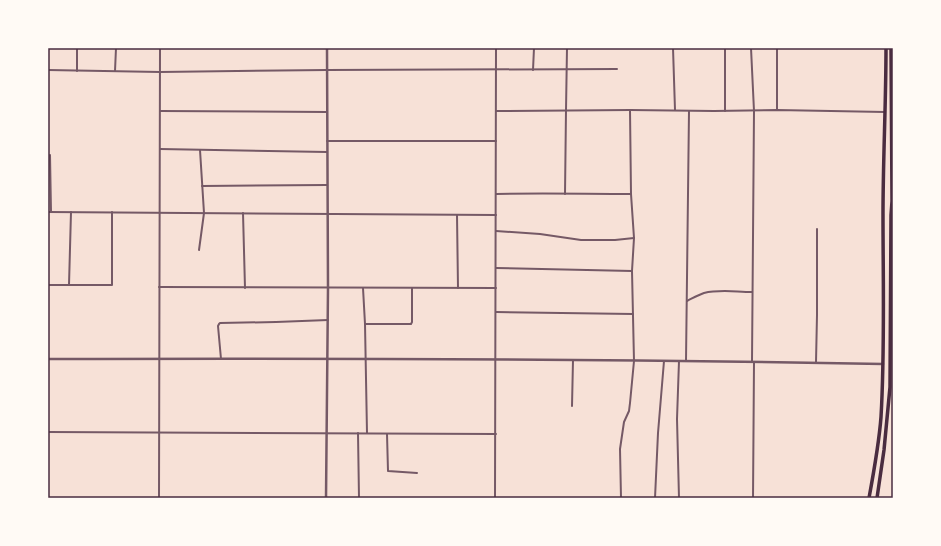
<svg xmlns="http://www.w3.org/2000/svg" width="941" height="546" font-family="'Public Sans',sans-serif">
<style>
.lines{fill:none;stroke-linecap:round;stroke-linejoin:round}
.minor{stroke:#755966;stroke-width:2}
.tertiary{stroke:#755966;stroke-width:2.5}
.trunk{stroke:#4a2c40;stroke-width:3.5}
.neatline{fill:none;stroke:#4a2c40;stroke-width:1.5}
</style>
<rect width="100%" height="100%" fill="#f7e1d7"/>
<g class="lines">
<g class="minor">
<polyline points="77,48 77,71"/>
<polyline points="673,48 675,110"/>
<polyline points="725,48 725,111"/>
<polyline points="751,48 754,111 752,362"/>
<polyline points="48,70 160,72 327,70 617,69"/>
<polyline points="533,70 534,48"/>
<polyline points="115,71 116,48"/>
<polyline points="777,110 777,48"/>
<polyline points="160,111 327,112"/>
<polyline points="496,111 630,110 714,111 777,110 885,112"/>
<polyline points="327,141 496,141"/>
<polyline points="160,149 327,152"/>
<polyline points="50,155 51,212"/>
<polyline points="202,186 327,185"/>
<path d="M496,194C541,193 586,194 631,194"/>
<polyline points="565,194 566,110 567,48"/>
<polyline points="48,212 496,215"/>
<polyline points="243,213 245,288"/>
<polyline points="457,215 458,288"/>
<polyline points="496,231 540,234 581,240 615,240 634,238"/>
<polyline points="199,250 204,213 200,150"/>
<polyline points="496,268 632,271"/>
<polyline points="48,285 112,285 112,212"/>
<polyline points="69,285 71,212"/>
<polyline points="159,287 496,288"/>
<polyline points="363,288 365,324 367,433"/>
<path d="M687,301C693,298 698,295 704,293C720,289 736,292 752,292"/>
<polyline points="496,312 633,314"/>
<polyline points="365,324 411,324 412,322 412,288"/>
<polyline points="221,359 218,326 219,324 220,323 276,322 328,320"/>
<polyline points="679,361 677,419 679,498"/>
<polyline points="686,361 689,111"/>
<polyline points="816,362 817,315 817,229"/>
<polyline points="572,406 573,360"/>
<polyline points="48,432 496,434"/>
<polyline points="358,433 359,498"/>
<polyline points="387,434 388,471 417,473"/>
<polyline points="159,498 160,48"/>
<polyline points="495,498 496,48"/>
<polyline points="621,498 620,449 624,422 629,411 630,403 634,361 632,271 634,238 631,194 630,110"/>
<polyline points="655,498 658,433 664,361"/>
<polyline points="753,498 754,362"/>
</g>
<g class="tertiary">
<path d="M48,359C326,358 605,359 883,364"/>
<polyline points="326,498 328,288 327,48"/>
</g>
<g class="trunk">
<path d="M869,498C874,471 879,444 881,417C885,350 883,282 883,214C883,159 886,103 886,48"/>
<polyline points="877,498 884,450 890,387 891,215 892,201 891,48"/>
</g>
</g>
<rect width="941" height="546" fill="none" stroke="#fffaf5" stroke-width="98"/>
<rect x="49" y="49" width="843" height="448" class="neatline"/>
</svg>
